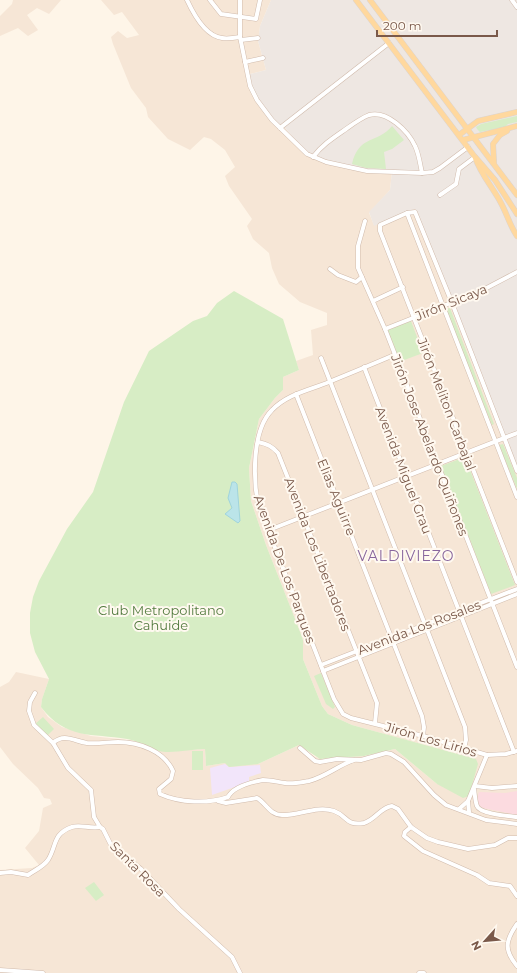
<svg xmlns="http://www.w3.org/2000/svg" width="517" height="973" font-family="Montserrat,sans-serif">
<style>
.residential{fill:#f6e6d6}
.industrial{fill:#eee7e2}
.education{fill:#f2e5fa}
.medical{fill:#fcdbe0}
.green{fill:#d7edc5}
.water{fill:#bbe4e9;stroke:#a0d4dc}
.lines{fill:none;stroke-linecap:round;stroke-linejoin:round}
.minor-casing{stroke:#d1bbac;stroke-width:5}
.major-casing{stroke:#dcd4d0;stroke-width:6}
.minor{stroke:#fff;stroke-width:4}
.major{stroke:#ffd89e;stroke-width:5}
.labels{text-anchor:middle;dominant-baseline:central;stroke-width:4;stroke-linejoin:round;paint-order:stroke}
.street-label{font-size:13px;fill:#7a594a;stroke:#fff9f0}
.park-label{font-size:13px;fill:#527a3e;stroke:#fff9f0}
.neighbourhood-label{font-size:14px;letter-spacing:1px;fill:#89669d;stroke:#fff9f0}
</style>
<rect width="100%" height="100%" fill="#fef5e8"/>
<g class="residential">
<polygon points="13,0 61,0 49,14 37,8 27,15 38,30 28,36 18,28 0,36 0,16 12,4"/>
<polygon points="101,0 271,0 260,26 258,41 266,70 250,74 273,120 285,128 293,139 392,171 390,190 369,213 374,225 415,209 517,470 517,973 0,973 0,870 32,868 39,865 25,848 39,831 43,808 52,804 50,799 44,798 38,788 13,764 0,747 0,687 9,682 16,672 49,679 42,699 41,707 48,717 62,727 91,736 138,741 159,751 205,749 206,766 225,763 258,764 299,745 315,757 324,759 337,757 364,756 395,749 437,784 476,764 475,759 352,725 328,714 322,706 303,659 303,640 299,629 266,545 251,501 249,468 259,419 275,398 283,390 283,377 299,370 296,361 313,355 311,330 327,325 327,313 300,302 279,284 272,268 269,253 253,239 247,226 252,219 229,186 225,176 235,167 225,150 211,139 204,137 190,150 168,139 148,117 146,108 131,88 113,44 111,37 118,31 127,38 139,35 122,12 114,15"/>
</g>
<polygon class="industrial" points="271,0 517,0 517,470 415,209 374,226 369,212 390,190 392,171 366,170 322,160 303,149 285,128 273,120 260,103 252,85 250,74 266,70 258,41 260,26"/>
<polygon class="education" points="225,764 229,767 260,765 261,773 249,777 249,782 212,795 210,768"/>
<polygon class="medical" points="517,791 517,815 483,808 479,805 477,799 479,792 505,793"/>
<g class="green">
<polygon points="517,116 517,122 508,124 505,127 480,132 477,129 476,127 481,124"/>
<path d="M392,126L404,140L392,149L384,152L386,169L366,168L352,164C359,134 378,144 392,126Z"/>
<path d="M234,291L283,319L299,370L283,377V390L275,398L259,419L249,468L251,501L266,545L299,629L303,640V659L322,706L328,714L352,725L476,759L478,764L469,796L463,798L437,784L395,749L364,756L320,759L299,745L258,764L229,767L225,763L206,766L205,749C192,749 171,754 159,751C148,748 139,741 127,739C92,733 66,740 41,707L42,699L49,679L35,652L30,633V613L33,597L39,581L67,529L93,492L124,402L149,351L193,321L207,316L217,303Z"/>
<polygon points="450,308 494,424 492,425 445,309"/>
<polygon points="411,321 423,353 399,362 387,330"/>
<polygon points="503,444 517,478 517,489 499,445"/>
<polygon points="465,457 515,585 491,594 441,466"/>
<polygon points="321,673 335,707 333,709 326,704 314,676"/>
<polygon points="43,717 54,729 47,736 35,724"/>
<rect x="192" y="751" width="11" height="19"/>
<polygon points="94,882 104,895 96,901 85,888"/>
</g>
<polygon class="water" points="232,482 235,482 237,484 240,521 238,523 225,514 232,508 228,498"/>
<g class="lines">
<g class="minor-casing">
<g id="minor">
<path d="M187,0C193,13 205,36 222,38C227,39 234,38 240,37"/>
<polyline points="210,0 221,14 256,19 260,0"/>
<polyline points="240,0 240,37 250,86 257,100 272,120 307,154 326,162 367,171 422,173 433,172 440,168 468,147"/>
<polyline points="512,0 517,7"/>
<polyline points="241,40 258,38"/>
<polyline points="245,62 263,58"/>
<polyline points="280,128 389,43"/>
<path d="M313,157C322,145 333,138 346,129C353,124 361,118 369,115C387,110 408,131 415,146C419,154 420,164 422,173"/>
<polyline points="440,195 456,184 459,169 475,157"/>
<polyline points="407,213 517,497"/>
<polyline points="365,221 358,246 358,268 385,329 517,667"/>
<polyline points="330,269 338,275 356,282 362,277"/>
<polyline points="373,301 403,287"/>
<polyline points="385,329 481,291 517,272"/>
<path d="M394,355C373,364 351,373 329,382C310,390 287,394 272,410C252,430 253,478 258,504L334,699L343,714L351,718L423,736L487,755L506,754L517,751"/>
<polyline points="321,358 465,727 466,740 464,749"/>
<polyline points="364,367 514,752"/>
<polyline points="296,394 422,716 424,727 423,736"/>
<path d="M258,442C267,444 272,446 278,453L377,703L375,723"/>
<polyline points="517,471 452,303 415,212 407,213 380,225 380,231 517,582"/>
<polyline points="269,530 517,433"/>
<polyline points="321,665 517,589"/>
<polyline points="323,671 517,594"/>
<polyline points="35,693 30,702 29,711 34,725 53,743 68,768 91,790 94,817 100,827 103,829 111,845 141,869 179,909 232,957 240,973"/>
<path d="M53,743C64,733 74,741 87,743C98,744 108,742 118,742C139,742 164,751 173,771L171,779L159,789L160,794C180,803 208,804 228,797C233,787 252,782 263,780C270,780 278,782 285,783C293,784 302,782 309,781C325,777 339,765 354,760"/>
<polyline points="300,748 315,761 320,762 337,759 361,760 386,753 391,754 404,762 434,795 446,805 486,820 517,824"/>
<polyline points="475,786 492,788 517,786"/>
<path d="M474,789C475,794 475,801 477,806C480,814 508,816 517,817"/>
<path d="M218,801L226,803L257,798C266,803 270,815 282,815C298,816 317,805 334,811C348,816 345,826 364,823C375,820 381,807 392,806L398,809L411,827L427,838L438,842L468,849L495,845L508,838H517"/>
<polyline points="459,809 468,801"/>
<polyline points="469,812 468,801 487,755"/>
<polyline points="411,827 405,832 404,836 423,851 477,875 489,883 510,886 517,896"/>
<path d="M0,873L11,872L28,875C35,870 43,867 48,860C57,846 52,834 72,827C80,824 90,829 100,827"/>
<path d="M517,924C505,941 504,950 517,966"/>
<polyline points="0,970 43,973"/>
<polyline points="419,973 424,973"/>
</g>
</g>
<g class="major-casing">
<g id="major">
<path d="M356,0L475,157C480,173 493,188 501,203C507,214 510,226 517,236"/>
<polyline points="370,0 517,195"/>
<polyline points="459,135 478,121 517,112"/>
<polyline points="463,140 517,126"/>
<polyline points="476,158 495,180 517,214"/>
<polyline points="494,163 493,144 500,135 507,131"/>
</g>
</g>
<use href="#minor" class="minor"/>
<use href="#major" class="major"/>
</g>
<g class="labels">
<g class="street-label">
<text transform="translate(451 302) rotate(-22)">Jirón Sicaya</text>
<text transform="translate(447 404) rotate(69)">Jirón Meliton Carbajal</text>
<text transform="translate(430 445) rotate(69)">Jirón Jose Abelardo Quiñones</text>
<text transform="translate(404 470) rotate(69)">Avenida Miguel Grau</text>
<text transform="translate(337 497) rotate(68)">Elias Aguirre</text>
<text transform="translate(318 554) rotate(69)">Avenida Los Libertadores</text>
<text transform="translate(285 569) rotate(70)">Avenida De Los Parques</text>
<text transform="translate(419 627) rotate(-21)">Avenida Los Rosales</text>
<text transform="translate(431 739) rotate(16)">Jirón Los Lirios</text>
<text transform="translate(138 869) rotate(45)">Santa Rosa</text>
</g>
<g class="park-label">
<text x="161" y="610">Club Metropolitano<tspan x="161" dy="15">Cahuide</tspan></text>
</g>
<g class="neighbourhood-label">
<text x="406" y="556">VALDIVIEZO</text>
</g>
</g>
<g transform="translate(485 941) rotate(243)" stroke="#fff9f0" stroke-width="3" paint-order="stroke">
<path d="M0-3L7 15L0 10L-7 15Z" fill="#7a594a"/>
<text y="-6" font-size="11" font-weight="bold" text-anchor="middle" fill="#7a594a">N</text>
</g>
<path d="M377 30v6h120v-6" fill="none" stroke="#7a594a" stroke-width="2"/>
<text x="383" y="30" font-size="12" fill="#7a594a" stroke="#fff9f0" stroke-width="3" paint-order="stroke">200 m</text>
</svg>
